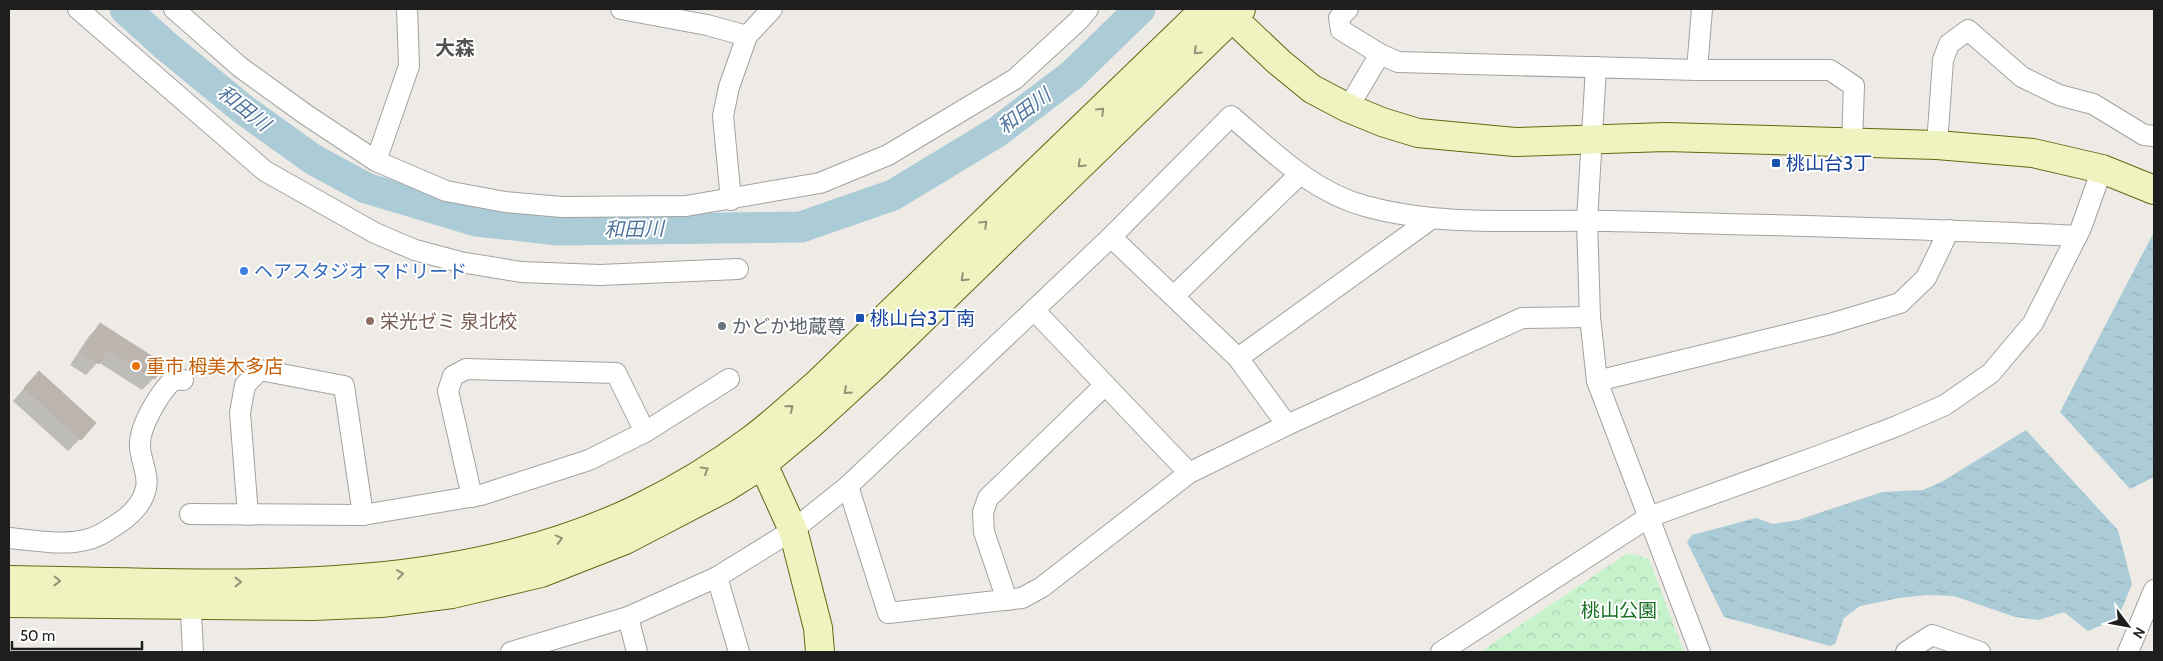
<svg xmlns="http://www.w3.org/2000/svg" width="2163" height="661" font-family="Cabin,'Noto Sans JP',sans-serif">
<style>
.park{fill:url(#park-crowns)}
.water{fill:url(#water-ripples)}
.shadow{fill:#0003}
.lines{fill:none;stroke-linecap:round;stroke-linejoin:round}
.river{stroke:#abccd7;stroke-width:31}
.building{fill:#bbb4af;stroke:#beb3a9}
.street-casing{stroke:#a2a2a2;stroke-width:22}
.secondary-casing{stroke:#5f6a11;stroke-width:30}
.street{stroke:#fff;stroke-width:20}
.secondary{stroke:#eff3bf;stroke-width:28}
.oneway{stroke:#919377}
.transit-dot{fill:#1a4fb4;stroke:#fff;stroke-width:2}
.shop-dot{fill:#3f7fe0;stroke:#fff;stroke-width:2}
.education-dot{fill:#8d6e63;stroke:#fff;stroke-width:2}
.worship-dot{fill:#6b7280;stroke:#fff;stroke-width:2}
.food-dot{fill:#e8710a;stroke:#fff;stroke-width:2}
.labels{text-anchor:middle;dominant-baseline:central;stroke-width:4;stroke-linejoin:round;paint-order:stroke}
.transit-label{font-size:19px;fill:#164399;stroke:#fff;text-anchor:start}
.shop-label{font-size:19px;fill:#366cbe;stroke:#fff;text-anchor:start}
.education-label{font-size:19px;fill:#785e54;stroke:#fff;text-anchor:start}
.worship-label{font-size:19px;fill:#5b616d;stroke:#fff;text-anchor:start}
.food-label{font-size:19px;fill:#c56008;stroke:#fff;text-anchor:start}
.park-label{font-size:19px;fill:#177121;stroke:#fff}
.neighbourhood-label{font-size:20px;font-weight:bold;fill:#515151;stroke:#fff}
.water-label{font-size:20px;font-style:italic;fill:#52769d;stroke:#fff}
</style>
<defs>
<pattern id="park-crowns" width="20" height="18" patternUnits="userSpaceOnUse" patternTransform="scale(1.25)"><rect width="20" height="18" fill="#c7f3cc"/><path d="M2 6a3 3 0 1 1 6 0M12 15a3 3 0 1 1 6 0" fill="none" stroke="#aad0af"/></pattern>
<pattern id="water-ripples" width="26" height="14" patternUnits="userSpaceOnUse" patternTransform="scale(1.25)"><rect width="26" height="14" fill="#abccd7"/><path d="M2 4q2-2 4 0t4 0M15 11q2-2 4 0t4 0" fill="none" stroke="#93afb8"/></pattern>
</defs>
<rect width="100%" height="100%" fill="#eeebe6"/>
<polygon class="park" points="1628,553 1649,559 1684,652 1480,652"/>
<g class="water">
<polygon points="2154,232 2154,477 2130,489 2060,412"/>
<polygon points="2026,430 2118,530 2132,584 2118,618 2088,631 2064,612 2039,620 2015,617 1954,596 1926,595 1899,598 1860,606 1844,618 1835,644 1830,646 1724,617 1687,542 1692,535 1756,518 1773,524 1798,520 1882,492 1923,490 1943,481"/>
</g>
<g class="shadow">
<polygon points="101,324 163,364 154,378 142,390 98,362 86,375 70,365 89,336"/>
<polygon points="27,385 80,439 68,451 13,401"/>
</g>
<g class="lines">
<polyline class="river" points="125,9 166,46 244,110 314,160 366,188 476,221 558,230 801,227 893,195 997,132 1072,75 1140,9"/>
</g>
<g class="building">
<polygon points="100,323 164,364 155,379 108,349 99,364 81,352"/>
<polygon points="39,371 96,423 81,440 24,388"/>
</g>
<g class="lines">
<g class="street-casing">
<g id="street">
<polyline points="78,9 265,171 375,233 415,250 460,262 521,272 600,275 738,269"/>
<polyline points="174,9 240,67 305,114 376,161 446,191 505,202 562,207 686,206 820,183 888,155 1015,79 1078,21 1088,9"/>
<polyline points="621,9 707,25 747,36 729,87 723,116 731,200"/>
<polyline points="1348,9 1339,18 1341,30 1380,54 1398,62 1697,70 1830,70 1854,86 1852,144"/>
<polyline points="747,36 772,9"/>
<polyline points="1596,67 1587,221 1590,317 1597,381 1700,652"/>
<polyline points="1697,70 1702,9"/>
<polyline points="1348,108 1380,54"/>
<polyline points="1937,145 1943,60 1949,44 1968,30 2022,77 2059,95 2093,104 2144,135 2154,136"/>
<polyline points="376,161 409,66 407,9"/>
<polyline points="1111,237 1238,358 1287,425"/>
<polyline points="1174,296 1300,174"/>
<polyline points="1034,310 1189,473"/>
<polyline points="1238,358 1431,219"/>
<polyline points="1597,381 1830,324 1900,303 1926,278 1949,230"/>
<polyline points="848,486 888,613 1022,598 1042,587 1189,473 1287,425 1522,318 1590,317"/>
<polyline points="472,497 448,391 453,376 466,369 616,373 645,432"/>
<polyline points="190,514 363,515 481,495 589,460 645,432 729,379"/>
<polyline points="248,515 240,413 245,385 260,370 344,386 363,515"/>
<path d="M9,538C33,540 61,546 85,540C98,538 108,530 119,523C131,515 143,503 146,488C149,474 140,459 140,446C139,426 160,392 174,379L183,380"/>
<polyline points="717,577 739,652"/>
<polyline points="190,592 193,652"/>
<polyline points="1007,600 984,532 983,512 988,498 1105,385"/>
<polyline points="628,617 637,652"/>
<path d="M511,652L628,617L717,577L793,530L848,486L1111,237L1231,116C1271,150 1312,192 1365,206C1444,228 1529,219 1610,221C1766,225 1921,228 2077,236"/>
<polyline points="1441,652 1649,517 1821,455 1897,426 1945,405 1991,373 2033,323 2081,228 2102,169"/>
<polyline points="1906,652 1932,635 1980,652"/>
<polyline points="2128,652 2154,590"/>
</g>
</g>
<g class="secondary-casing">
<g id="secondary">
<polyline points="1223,9 1279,62 1312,89 1348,108 1382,122 1418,133 1515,142 1666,137 1937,145 2033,153 2102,169 2154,190"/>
<polyline points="763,464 793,530 818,628 820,652"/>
<path d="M9,580C217,583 444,602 637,509C676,490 716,466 751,440C774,423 795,403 817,384L1205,9"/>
<polyline points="9,603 313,606 381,603 452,594 541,573 625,540 725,488 763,464 811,424 872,368 1241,9"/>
</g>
</g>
<use href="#street" class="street"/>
<use href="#secondary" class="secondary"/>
</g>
<defs><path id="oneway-chevron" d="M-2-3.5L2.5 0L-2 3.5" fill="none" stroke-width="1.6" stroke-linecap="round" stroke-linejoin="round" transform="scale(1.25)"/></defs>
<g class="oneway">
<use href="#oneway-chevron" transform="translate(1197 51) rotate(136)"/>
<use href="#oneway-chevron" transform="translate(1101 111) rotate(-44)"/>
<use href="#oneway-chevron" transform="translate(1081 164) rotate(136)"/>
<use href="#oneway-chevron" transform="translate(984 224) rotate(-44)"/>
<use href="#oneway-chevron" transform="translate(964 278) rotate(136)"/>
<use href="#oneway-chevron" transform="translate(847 391) rotate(138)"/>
<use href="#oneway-chevron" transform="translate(790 408) rotate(-40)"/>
<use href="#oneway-chevron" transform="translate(705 470) rotate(-30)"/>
<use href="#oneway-chevron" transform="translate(559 539) rotate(-15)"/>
<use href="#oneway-chevron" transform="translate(400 574) rotate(-8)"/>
<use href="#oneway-chevron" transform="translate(57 581) rotate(1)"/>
<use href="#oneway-chevron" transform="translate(238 582)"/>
</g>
<g class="transit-dot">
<rect x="1771" y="158" width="10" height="10" rx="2.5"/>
<rect x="855" y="313" width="10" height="10" rx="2.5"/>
</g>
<circle class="shop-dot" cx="244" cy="271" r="5"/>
<circle class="education-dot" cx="370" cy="321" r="5"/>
<circle class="worship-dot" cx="722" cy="326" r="5"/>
<circle class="food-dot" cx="136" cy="366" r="5"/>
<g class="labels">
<g class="transit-label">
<text x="1786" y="163">桃山台3丁</text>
<text x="870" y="318">桃山台3丁南</text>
</g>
<g class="shop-label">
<text x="254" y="271">ヘアスタジオ マドリード</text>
</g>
<g class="education-label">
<text x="380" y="321">栄光ゼミ 泉北校</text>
</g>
<g class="worship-label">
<text x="732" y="326">かどか地蔵尊</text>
</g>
<g class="food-label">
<text x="146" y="366">重市 栂美木多店</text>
</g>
<g class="park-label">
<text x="1619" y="610">桃山公園</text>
</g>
<g class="neighbourhood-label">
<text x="455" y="48">大森</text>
</g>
<g class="water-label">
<text transform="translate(244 108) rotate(38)">和田川</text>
<text transform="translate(1024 111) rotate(-37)">和田川</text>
<text transform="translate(634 229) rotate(-1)">和田川</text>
</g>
</g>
<rect width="2163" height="661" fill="none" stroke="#1e1e1e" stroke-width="20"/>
<g transform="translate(2128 626) rotate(122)" stroke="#ffffff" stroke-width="4" paint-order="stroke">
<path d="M0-4L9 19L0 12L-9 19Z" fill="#1e1e1e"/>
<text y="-8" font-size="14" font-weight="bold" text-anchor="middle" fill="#1e1e1e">N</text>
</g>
<path d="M12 641v8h130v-8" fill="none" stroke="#1e1e1e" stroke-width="2.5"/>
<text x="20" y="641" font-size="15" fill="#1e1e1e" stroke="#ffffff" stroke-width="4" paint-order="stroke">50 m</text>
</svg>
